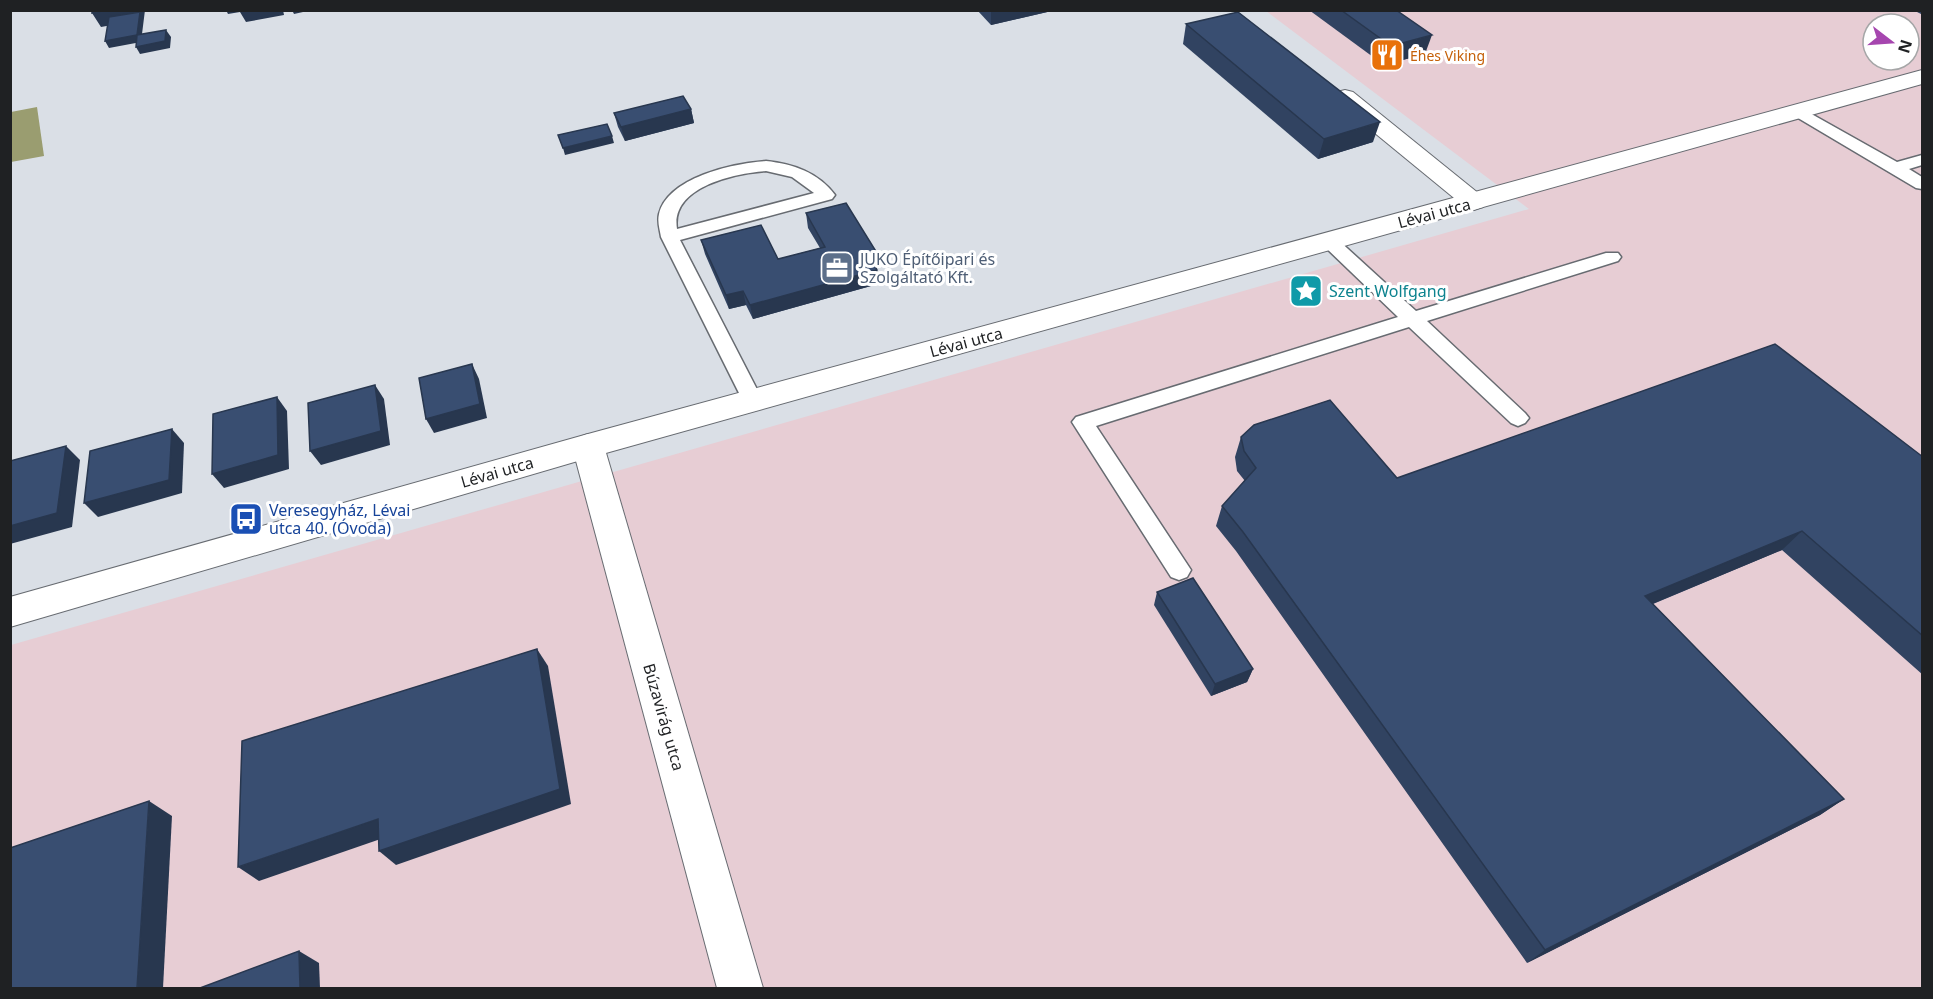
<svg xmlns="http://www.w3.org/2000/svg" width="1933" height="999" font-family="'Noto Sans',sans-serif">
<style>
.industrial{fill:#e7cdd4;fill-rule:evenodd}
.forest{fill:#9a9d70}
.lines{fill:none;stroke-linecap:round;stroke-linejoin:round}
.lane-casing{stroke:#676b71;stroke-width:3}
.street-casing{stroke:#676b71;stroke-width:2}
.secondary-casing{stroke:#676b71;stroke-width:2}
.lane{fill:#fff;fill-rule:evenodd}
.street{fill:#fff;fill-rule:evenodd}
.secondary{fill:#fff;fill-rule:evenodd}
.wall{fill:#314361}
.shaded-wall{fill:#28374f}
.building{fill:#394e71;stroke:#28374f;stroke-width:1.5}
.labels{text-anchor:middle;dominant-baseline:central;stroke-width:6;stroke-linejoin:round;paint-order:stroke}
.far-food-label{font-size:14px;fill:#c56008;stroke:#fff;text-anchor:start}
.street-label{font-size:16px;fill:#1f2123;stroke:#fff}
.service-label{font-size:16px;fill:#4e5e75;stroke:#fff;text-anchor:start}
.culture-label{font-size:16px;fill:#0d838f;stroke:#fff;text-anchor:start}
.transit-label{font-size:16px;fill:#164399;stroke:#fff;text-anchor:start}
</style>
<rect width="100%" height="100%" fill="#dadfe6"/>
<path class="industrial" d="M1266,11H1922V988H11V645L1529,209ZM1873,24H1909V60H1873Z"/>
<polygon class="forest" points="37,107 44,156 11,162 11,112"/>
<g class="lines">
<g class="lane-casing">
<g id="lane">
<polygon points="1799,107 1897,162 1922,155 1922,165 1909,169 1922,177 1922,189 1916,188 1793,115 1791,112"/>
<path d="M766,161C793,164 818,172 835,195L832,199L680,240L763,401L760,406L753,408L746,406L743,401L661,237C660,230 657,222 659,214C668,177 734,163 766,161ZM766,171L792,177L814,193L677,229C670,187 735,173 766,171Z"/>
<polygon points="1330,236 1336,238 1416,311 1606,253 1618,253 1621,257 1618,261 1427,321 1525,413 1529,418 1525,423 1518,426 1511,423 1409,327 1096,426 1191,570 1187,577 1179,580 1171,577 1072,422 1076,417 1398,317 1324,246 1321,242 1324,238"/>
</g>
</g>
<g class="street-casing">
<g id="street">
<polygon points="1345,90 1353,92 1483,197 1487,202 1483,207 1474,210 1465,207 1337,102 1334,97 1337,92"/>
<polygon points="588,434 599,438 604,446 763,988 717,988 572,446 577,438"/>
</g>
</g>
<g class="secondary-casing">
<polygon id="secondary" points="1922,70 1922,84 588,458 10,627 10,597 588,434"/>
</g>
<use href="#lane" class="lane"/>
<use href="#street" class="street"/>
<use href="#secondary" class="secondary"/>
</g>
<g class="wall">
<polygon points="977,10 1056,10 991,25"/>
<polygon points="1309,10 1396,10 1425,54 1384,65"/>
<polygon points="1913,10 1923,10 1923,15"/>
<polygon points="1186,24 1373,142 1318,159 1183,44"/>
<polygon points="691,109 694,123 625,141 618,127 614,113"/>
<polygon points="806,213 877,253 878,267 876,268 877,270 878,284 753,319 746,305 729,309 705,254 701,240 778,259 820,248 808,228"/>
<polygon points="1241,437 1397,478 1923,457 1923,675 1782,550 1653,604 1844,799 1820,815 1527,963 1236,551 1216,526 1222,506 1245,481 1237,471 1235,457"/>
<polygon points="1157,592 1253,669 1247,682 1211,696 1154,605"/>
</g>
<g class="shaded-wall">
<polygon points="106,10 145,10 141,42 109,48 105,41 139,20 101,27 92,13"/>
<polygon points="226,10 283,10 284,15 246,22 240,12 228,14"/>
<polygon points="292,10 312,10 294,14"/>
<polygon points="991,10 1056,10 991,25"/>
<polygon points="166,30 171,37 170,48 140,54 136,47"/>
<polygon points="1432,35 1425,54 1384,65 1391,46"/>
<polygon points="691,109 694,123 625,141 621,127"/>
<polygon points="1380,122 1373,142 1318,159 1324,139"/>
<polygon points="612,136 614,143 565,155 563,148"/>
<polygon points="877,253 878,267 870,269 869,255"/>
<polygon points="877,270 878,284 753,319 750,305"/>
<polygon points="743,291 746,305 729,309 726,295"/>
<polygon points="472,364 479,379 487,418 434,433 426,419"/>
<polygon points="375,385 384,399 390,445 321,465 310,451"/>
<polygon points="277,397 287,411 289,469 224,488 212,474"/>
<polygon points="172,429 184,443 182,493 98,517 84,503"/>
<polygon points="66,446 80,460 72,527 10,544 10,526"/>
<polygon points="1802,531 1782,550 1628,614 1645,596"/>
<polygon points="537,649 548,666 571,804 396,865 379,851"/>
<polygon points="1253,669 1247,682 1211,696 1215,684"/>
<polygon points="1844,799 1820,815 1527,963 1545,950"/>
<polygon points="149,801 172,816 163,988 137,988"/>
<polygon points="378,819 395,834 259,881 238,867"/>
<polygon points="299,951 319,963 320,988 300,988"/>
</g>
<g class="building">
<polygon points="92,10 106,10 92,13"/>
<polygon points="1341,10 1396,10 1432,35 1391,46"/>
<polygon points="140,12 137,35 105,41 109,17"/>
<polygon points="1238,12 1380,122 1324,139 1186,24"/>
<polygon points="166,30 165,41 136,47 137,35"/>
<polygon points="683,96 691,109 621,127 614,113"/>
<polygon points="607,124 612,136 563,148 558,135"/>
<polygon points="846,203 877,253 869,255 877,270 750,305 743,291 726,295 701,240 761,225 778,259 825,247 806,213"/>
<polygon points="1775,344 1923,457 1923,636 1802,531 1645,596 1844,799 1545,950 1243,532 1222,506 1256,468 1244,451 1241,437 1254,425 1330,400 1397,478"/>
<polygon points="472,364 480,404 426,419 419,378"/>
<polygon points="375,385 381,431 310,451 308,403"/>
<polygon points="277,397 278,455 212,474 213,414"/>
<polygon points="172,429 169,480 84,503 90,451"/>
<polygon points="66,446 57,513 10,526 10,461"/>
<polygon points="1193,578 1253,669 1215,684 1157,592"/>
<polygon points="537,649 560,789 379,851 378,819 238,867 242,741"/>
<polygon points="149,801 137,988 10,988 10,848"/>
<polygon points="299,951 300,988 200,988"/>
</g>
<defs>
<g id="restaurant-square" transform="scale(1.725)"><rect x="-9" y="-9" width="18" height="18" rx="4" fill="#e8710a" stroke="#fff"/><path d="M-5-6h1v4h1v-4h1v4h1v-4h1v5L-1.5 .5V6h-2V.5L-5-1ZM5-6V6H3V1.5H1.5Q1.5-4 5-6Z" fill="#fff"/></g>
<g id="office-square" transform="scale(1.725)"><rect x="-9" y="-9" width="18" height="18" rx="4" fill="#5c6f8a" stroke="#fff"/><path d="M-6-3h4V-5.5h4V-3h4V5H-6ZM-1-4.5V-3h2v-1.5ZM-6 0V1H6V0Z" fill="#fff"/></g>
<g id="sight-square" transform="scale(1.725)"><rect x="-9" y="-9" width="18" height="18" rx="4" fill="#0f9aa8" stroke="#fff"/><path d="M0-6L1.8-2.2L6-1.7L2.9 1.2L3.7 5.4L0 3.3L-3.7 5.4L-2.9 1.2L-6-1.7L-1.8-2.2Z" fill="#fff"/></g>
<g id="bus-square" transform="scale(1.725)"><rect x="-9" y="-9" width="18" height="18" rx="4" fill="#1a4fb4" stroke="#fff"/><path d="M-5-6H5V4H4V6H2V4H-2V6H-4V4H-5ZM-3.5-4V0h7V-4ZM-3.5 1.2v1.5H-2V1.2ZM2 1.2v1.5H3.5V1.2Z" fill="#fff"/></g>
</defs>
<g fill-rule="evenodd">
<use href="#restaurant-square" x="1387" y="55"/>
<use href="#office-square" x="837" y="268"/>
<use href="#sight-square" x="1306" y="291"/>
<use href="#bus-square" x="246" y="519"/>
</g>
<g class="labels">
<g class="far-food-label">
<text x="1410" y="55">Éhes Viking</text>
</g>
<g class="street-label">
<text transform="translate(1434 213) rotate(-15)">Lévai utca</text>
<text transform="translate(966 342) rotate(-15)">Lévai utca</text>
<text transform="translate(497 472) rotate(-16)">Lévai utca</text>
<text transform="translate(664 717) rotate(74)">Búzavirág utca</text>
</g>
<g class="service-label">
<text x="860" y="259">JUKO Építőipari és<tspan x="860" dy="18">Szolgáltató Kft.</tspan></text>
</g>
<g class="culture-label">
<text x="1329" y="291">Szent Wolfgang</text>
</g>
<g class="transit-label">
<text x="269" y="510">Veresegyház, Lévai<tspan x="269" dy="18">utca 40. (Óvoda)</tspan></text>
</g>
</g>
<rect width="1933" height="999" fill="none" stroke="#1f2123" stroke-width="24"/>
<g transform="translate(1891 42) rotate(107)"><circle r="28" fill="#ffffff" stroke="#a5a6a7" stroke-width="1.5"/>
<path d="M0-4.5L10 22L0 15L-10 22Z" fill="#a646af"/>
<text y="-9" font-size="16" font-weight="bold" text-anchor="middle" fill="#1f2123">N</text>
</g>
</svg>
